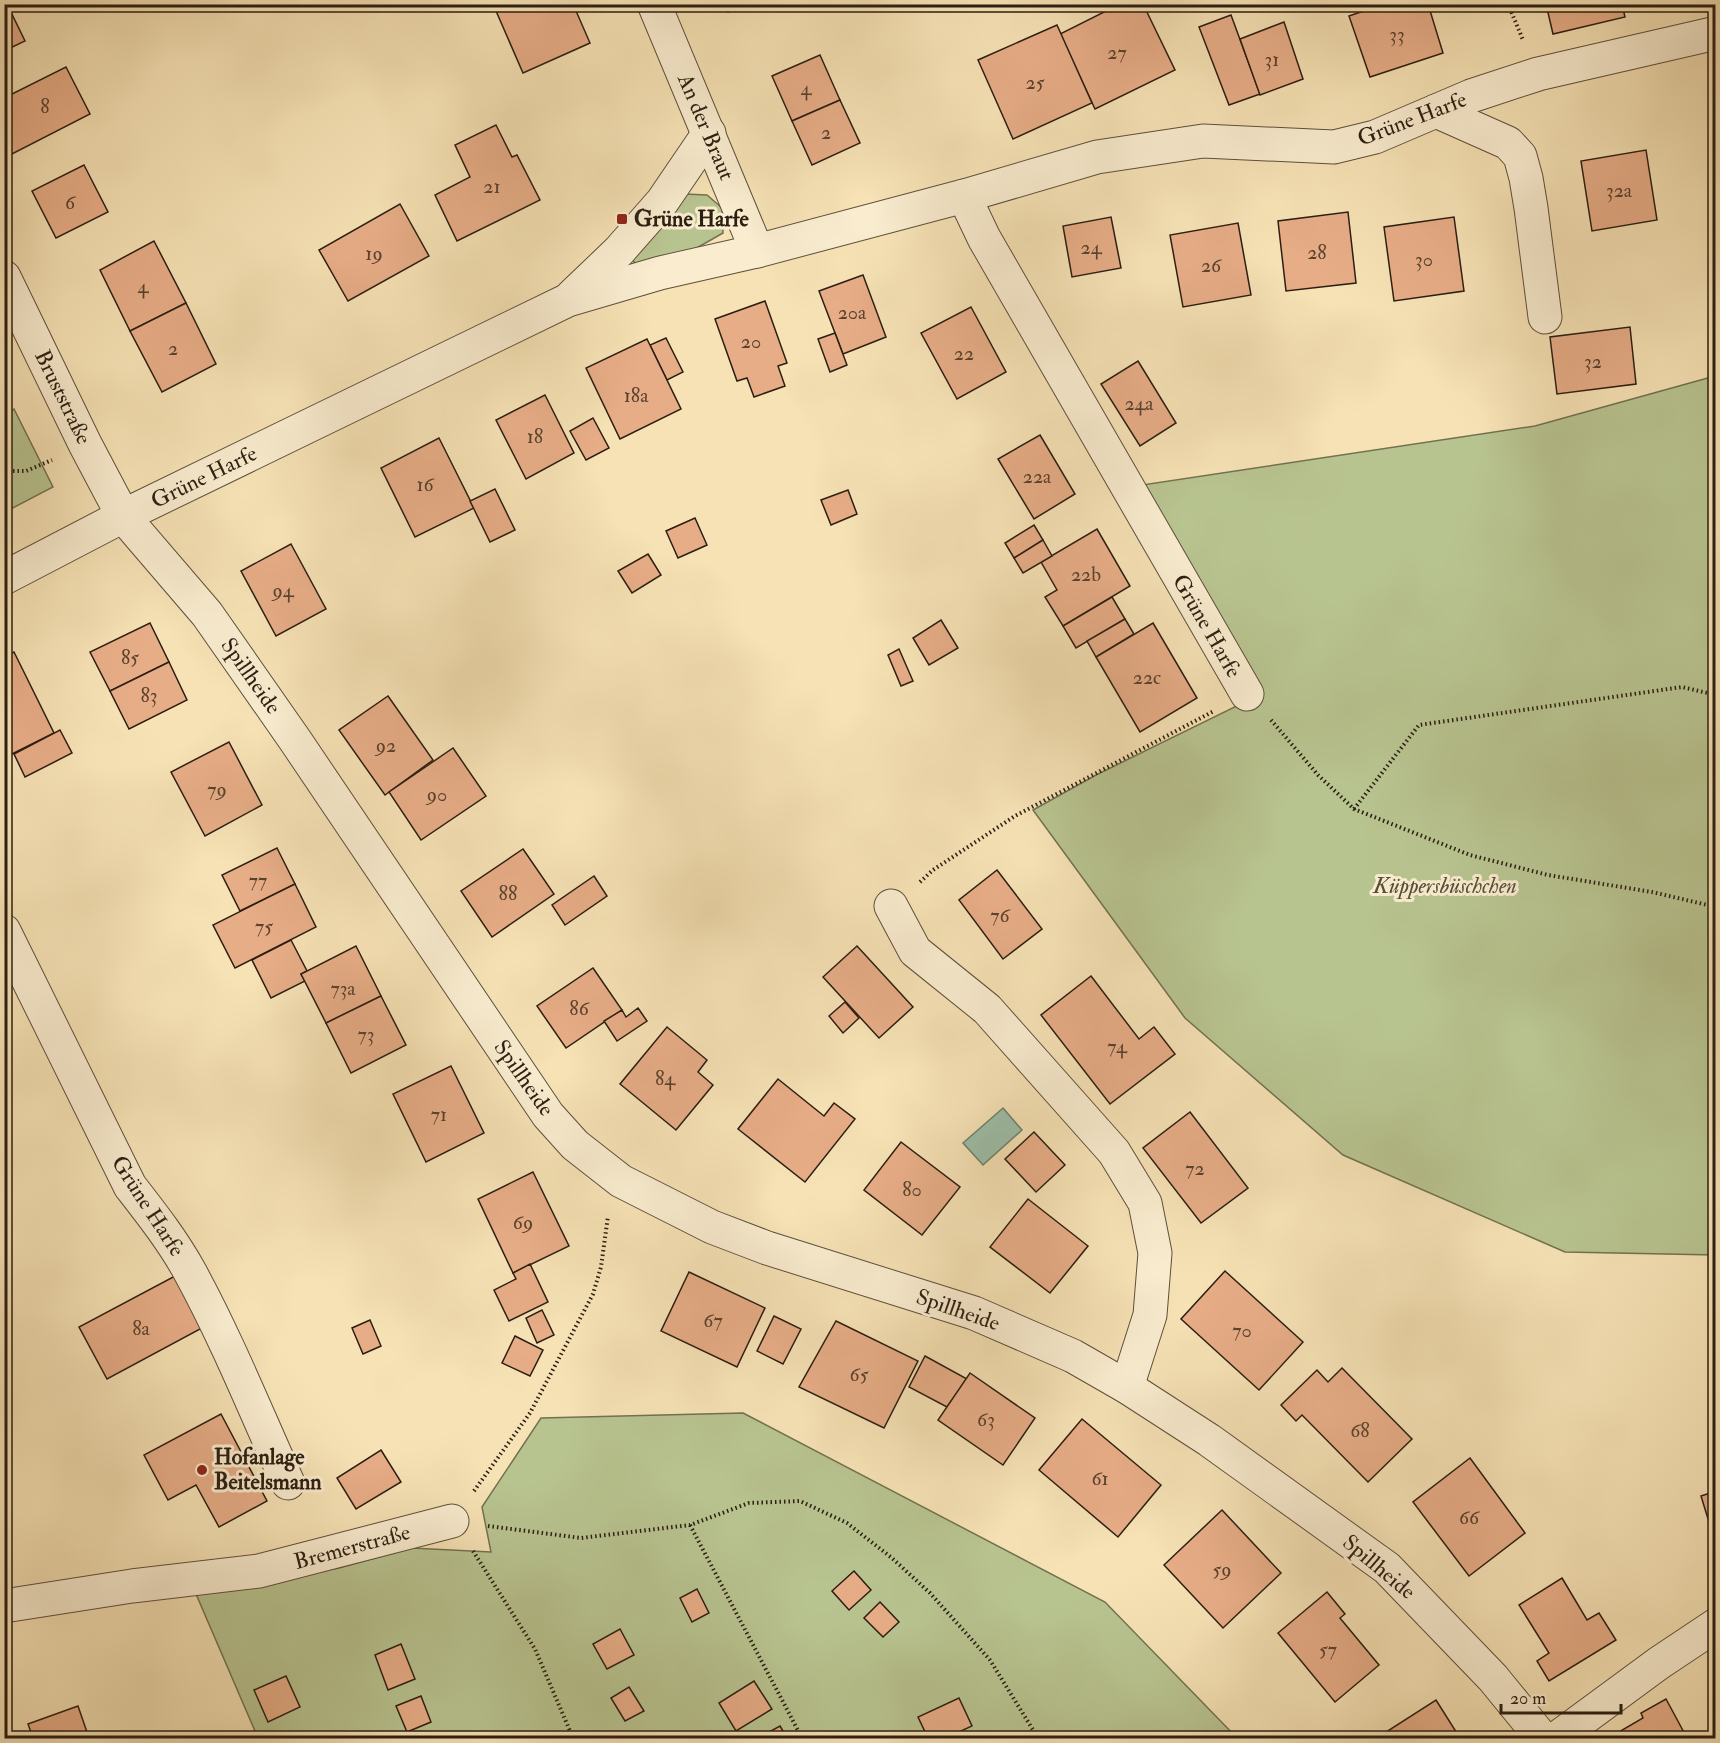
<svg xmlns="http://www.w3.org/2000/svg" width="1720" height="1743" font-family="'IM FELL Double Pica',serif">
<style>
.green{fill:#b8c490;stroke:#727151;stroke-width:1.5}
.water{fill:#9dbfa9;stroke:#6f7f6d;stroke-width:1.5}
.building{fill:#e7ad87;stroke:#2b1e12;stroke-width:1.5}
.lines{fill:none;stroke-linecap:round;stroke-linejoin:round}
.minor-casing{stroke:#5e4f3b;stroke-width:35}
.path{stroke:#2b1e12;stroke-width:4;stroke-dasharray:1.5 3;stroke-linecap:butt}
.minor{stroke:#f9eccf;stroke-width:33}
.poi-dot{fill:#8f2418;stroke:#f9eccf;stroke-width:2}
.labels{text-anchor:middle;dominant-baseline:central;stroke-width:6;stroke-linejoin:round;paint-order:stroke}
.number-label{font-size:20px;fill:#5a422f}
.street-label{font-size:22px;fill:#2b1e12;stroke:#f9eccf}
.poi-label{font-size:22px;font-weight:bold;fill:#2b1e12;stroke:#f9eccf;text-anchor:start}
.park-label{font-size:22px;font-style:italic;fill:#555038;stroke:#f9eccf}
</style>
<rect width="100%" height="100%" fill="#f6e2b5"/>
<filter id="stains"><feTurbulence type="fractalNoise" baseFrequency=".00333" numOctaves="4"/><feColorMatrix values="0 0 0 0 .2 0 0 0 0 .09 0 0 0 0 .02 0 0 0 .5 -.17"/></filter>
<radialGradient id="worn" r=".72"><stop offset=".6" stop-color="#630" stop-opacity="0"/><stop offset="1" stop-color="#630" stop-opacity=".3"/></radialGradient>
<g class="green">
<polygon points="684,194 707,195 722,208 723,233 695,249 637,267 631,257"/>
<polygon points="1715,376 1715,1255 1565,1252 1343,1155 1185,1018 1033,810 1096,775 1247,701 1142,485 1535,426"/>
<polygon points="14,409 53,487 5,512 5,414"/>
<polygon points="743,1413 1105,1602 1237,1738 258,1738 196,1594 339,1568 411,1548 491,1552 482,1507 541,1418"/>
</g>
<polygon class="water" points="1003,1108 1022,1130 983,1165 963,1143"/>
<g class="building">
<polygon points="4,4 7,4 25,41 4,51"/>
<polygon points="493,4 573,4 590,43 523,73"/>
<polygon points="724,4 744,4 728,12"/>
<polygon points="1120,4 1143,4 1175,70 1095,109 1060,34"/>
<polygon points="1384,4 1428,4 1443,53 1370,77 1349,16"/>
<polygon points="1546,4 1622,4 1625,17 1553,34"/>
<polygon points="1231,15 1260,94 1229,105 1199,27"/>
<polygon points="1284,22 1303,79 1260,95 1240,39"/>
<polygon points="1057,25 1092,103 1013,139 978,60"/>
<polygon points="820,55 840,100 792,121 772,76"/>
<polygon points="66,67 90,114 10,155 4,144 4,98"/>
<polygon points="840,100 860,143 812,165 792,121"/>
<polygon points="496,125 512,157 517,155 540,200 457,241 435,195 470,177 455,145"/>
<polygon points="1716,147 1716,192 1709,148"/>
<polygon points="1646,150 1657,220 1592,231 1581,161"/>
<polygon points="84,165 108,212 56,238 32,191"/>
<polygon points="400,204 429,256 348,301 319,250"/>
<polygon points="1348,212 1356,283 1286,291 1278,221"/>
<polygon points="1111,217 1121,268 1072,277 1063,226"/>
<polygon points="1454,217 1464,291 1394,301 1384,227"/>
<polygon points="1238,223 1251,295 1183,307 1170,235"/>
<polygon points="154,241 186,303 130,331 100,270"/>
<polygon points="863,275 886,337 843,354 819,291"/>
<polygon points="765,301 787,363 778,366 785,386 754,397 747,378 737,381 715,319"/>
<polygon points="186,303 216,364 162,392 130,331"/>
<polygon points="971,307 1006,372 957,399 921,333"/>
<polygon points="1630,327 1636,384 1557,394 1550,337"/>
<polygon points="835,333 847,365 830,372 818,339"/>
<polygon points="666,338 683,372 667,380 650,345"/>
<polygon points="647,339 681,409 620,439 586,368"/>
<polygon points="1138,361 1176,423 1140,446 1101,384"/>
<polygon points="545,395 574,453 526,479 496,420"/>
<polygon points="593,418 609,448 586,460 570,431"/>
<polygon points="1040,435 1075,494 1034,519 998,459"/>
<polygon points="439,438 474,508 415,537 381,468"/>
<polygon points="495,489 515,530 490,542 470,501"/>
<polygon points="848,490 857,514 831,525 821,500"/>
<polygon points="695,518 707,545 678,558 666,531"/>
<polygon points="1034,525 1043,540 1014,558 1005,543"/>
<polygon points="1097,529 1130,586 1063,626 1045,597 1057,590 1041,562"/>
<polygon points="1043,540 1052,556 1023,573 1014,558"/>
<polygon points="291,544 326,609 276,636 241,571"/>
<polygon points="648,554 661,575 632,593 618,571"/>
<polygon points="1112,597 1125,619 1076,648 1063,626"/>
<polygon points="1125,619 1134,634 1096,657 1087,641"/>
<polygon points="941,620 958,648 929,665 913,638"/>
<polygon points="150,623 169,662 110,691 90,652"/>
<polygon points="1153,623 1197,698 1140,732 1096,657"/>
<polygon points="899,649 913,681 901,686 888,655"/>
<polygon points="14,652 54,733 4,758 4,657"/>
<polygon points="169,662 187,700 129,729 110,691"/>
<polygon points="388,696 433,760 385,795 339,730"/>
<polygon points="60,730 72,753 25,777 14,754"/>
<polygon points="229,742 262,805 205,836 171,772"/>
<polygon points="453,748 486,796 421,840 389,792"/>
<polygon points="277,848 295,884 240,911 222,875"/>
<polygon points="523,849 554,894 492,937 461,891"/>
<polygon points="997,870 1042,929 1003,959 959,900"/>
<polygon points="594,876 607,896 565,925 552,905"/>
<polygon points="295,884 316,927 235,968 213,925"/>
<polygon points="291,940 307,971 301,974 305,981 271,998 252,960"/>
<polygon points="356,946 381,996 326,1023 301,974"/>
<polygon points="857,946 913,1007 879,1038 823,977"/>
<polygon points="593,968 622,1010 566,1048 537,1006"/>
<polygon points="1091,976 1139,1039 1154,1027 1175,1054 1110,1104 1041,1015"/>
<polygon points="381,996 406,1045 351,1073 326,1023"/>
<polygon points="845,1002 859,1018 843,1033 829,1016"/>
<polygon points="638,1008 647,1021 617,1041 604,1021 622,1010 626,1017"/>
<polygon points="667,1027 707,1060 698,1072 713,1085 676,1130 620,1084"/>
<polygon points="451,1066 484,1133 426,1162 393,1094"/>
<polygon points="778,1079 824,1116 834,1103 855,1119 805,1182 738,1129"/>
<polygon points="1190,1112 1248,1188 1201,1223 1143,1148"/>
<polygon points="1034,1132 1065,1165 1036,1192 1005,1159"/>
<polygon points="901,1142 960,1187 922,1235 864,1190"/>
<polygon points="533,1172 569,1246 513,1273 478,1199"/>
<polygon points="1028,1199 1088,1246 1050,1293 990,1247"/>
<polygon points="530,1264 548,1302 509,1321 494,1290 516,1279 513,1273"/>
<polygon points="1225,1271 1303,1342 1259,1390 1181,1319"/>
<polygon points="689,1272 765,1308 737,1367 661,1331"/>
<polygon points="175,1276 202,1328 107,1379 79,1327"/>
<polygon points="542,1310 554,1335 537,1343 526,1318"/>
<polygon points="774,1316 801,1329 783,1364 757,1351"/>
<polygon points="370,1320 381,1346 363,1354 352,1328"/>
<polygon points="836,1321 918,1361 884,1428 799,1387"/>
<polygon points="515,1336 543,1350 530,1376 502,1363"/>
<polygon points="925,1356 967,1379 947,1407 909,1387"/>
<polygon points="1342,1368 1412,1439 1368,1482 1302,1415 1296,1421 1281,1405 1317,1370 1328,1382"/>
<polygon points="970,1373 1035,1418 1003,1465 938,1420"/>
<polygon points="221,1414 267,1501 219,1527 196,1485 168,1500 144,1455"/>
<polygon points="1082,1419 1161,1485 1118,1537 1039,1470"/>
<polygon points="381,1450 401,1482 356,1509 337,1478"/>
<polygon points="1470,1458 1525,1533 1469,1576 1413,1502"/>
<polygon points="1716,1491 1716,1545 1701,1496"/>
<polygon points="1222,1510 1281,1573 1223,1628 1164,1565"/>
<polygon points="854,1571 871,1590 849,1610 832,1591"/>
<polygon points="1562,1578 1587,1620 1599,1613 1616,1640 1549,1681 1537,1661 1549,1653 1519,1605"/>
<polygon points="697,1589 709,1613 692,1622 680,1598"/>
<polygon points="1327,1592 1345,1614 1340,1618 1379,1665 1335,1702 1278,1633"/>
<polygon points="880,1602 899,1622 883,1637 864,1618"/>
<polygon points="620,1629 634,1655 607,1669 593,1644"/>
<polygon points="401,1644 415,1679 388,1690 375,1655"/>
<polygon points="286,1676 300,1707 268,1722 254,1690"/>
<polygon points="754,1681 772,1709 736,1731 719,1703"/>
<polygon points="629,1687 644,1711 625,1721 611,1698"/>
<polygon points="421,1696 431,1722 407,1732 396,1706"/>
<polygon points="959,1698 972,1726 946,1738 928,1738 918,1717"/>
<polygon points="1666,1699 1687,1738 1613,1738 1612,1736 1643,1718 1641,1713"/>
<polygon points="1436,1700 1460,1738 1386,1738 1383,1734"/>
<polygon points="78,1706 89,1738 33,1738 28,1724"/>
<polygon points="780,1726 787,1738 758,1738"/>
<polygon points="225,1734 252,1736 252,1738 225,1738"/>
</g>
<g class="lines">
<g class="minor-casing">
<g id="minor">
<polyline points="654,4 757,251"/>
<polyline points="1436,111 1508,143 1520,156 1526,178 1531,208 1545,317"/>
<polyline points="964,196 984,238 1247,694"/>
<polyline points="4,277 85,444 123,516 207,614 295,740 548,1115 575,1145 621,1181 712,1227 767,1248 974,1313 1073,1356 1127,1387 1209,1440 1387,1568 1493,1678 1542,1738"/>
<polyline points="572,296 619,251 662,202 709,133"/>
<polyline points="4,578 123,516 568,300 660,273 757,251 964,196 1097,157 1203,141 1334,147 1375,137 1471,96 1538,74 1716,33"/>
<polyline points="891,906 915,951 987,1009 1114,1152 1145,1203 1155,1253 1150,1315 1127,1387"/>
<path d="M4,931L130,1186C151,1213 173,1241 190,1272C227,1340 256,1412 288,1483"/>
<polyline points="4,1606 132,1586 259,1571 452,1521"/>
<polyline points="1557,1738 1659,1663 1716,1625"/>
</g>
</g>
<g class="path">
<polyline points="1508,4 1523,40"/>
<polyline points="4,471 26,471 52,460"/>
<polyline points="1271,720 1318,775 1354,809 1470,855 1548,875 1652,892 1716,907"/>
<polyline points="1354,809 1419,725 1682,687 1716,695"/>
<polyline points="920,882 933,870 1015,816 1214,711"/>
<polyline points="474,1491 530,1413 593,1294 601,1267 608,1216"/>
<polyline points="690,1525 802,1738"/>
<polyline points="488,1526 581,1538 690,1525 749,1503 800,1501 847,1523 892,1558 930,1593 990,1660 1038,1738"/>
<polyline points="473,1551 535,1649 573,1738"/>
</g>
<use href="#minor" class="minor"/>
</g>
<g class="poi-dot">
<rect x="616" y="213" width="12" height="12" rx="3"/>
<circle cx="202" cy="1470" r="6"/>
</g>
<g class="labels">
<g class="number-label">
<text x="1397" y="34">33</text>
<text x="1117" y="52">27</text>
<text x="1272" y="59">31</text>
<text x="1035" y="82">25</text>
<text x="806" y="88">4</text>
<text x="45" y="106">8</text>
<text x="826" y="132">2</text>
<text x="492" y="186">21</text>
<text x="1619" y="190">32a</text>
<text x="70" y="202">6</text>
<text x="1091" y="247">24</text>
<text x="1317" y="252">28</text>
<text x="374" y="253">19</text>
<text x="1424" y="259">30</text>
<text x="1211" y="265">26</text>
<text x="143" y="286">4</text>
<text x="852" y="312">20a</text>
<text x="751" y="341">20</text>
<text x="173" y="348">2</text>
<text x="964" y="353">22</text>
<text x="1593" y="361">32</text>
<text x="636" y="395">18a</text>
<text x="1139" y="403">24a</text>
<text x="535" y="436">18</text>
<text x="1037" y="476">22a</text>
<text x="425" y="484">16</text>
<text x="1086" y="574">22b</text>
<text x="283" y="590">94</text>
<text x="130" y="657">85</text>
<text x="1147" y="677">22c</text>
<text x="149" y="695">83</text>
<text x="386" y="745">92</text>
<text x="217" y="789">79</text>
<text x="437" y="794">90</text>
<text x="258" y="880">77</text>
<text x="508" y="893">88</text>
<text x="1000" y="915">76</text>
<text x="264" y="926">75</text>
<text x="343" y="988">73a</text>
<text x="579" y="1008">86</text>
<text x="366" y="1034">73</text>
<text x="1117" y="1046">74</text>
<text x="665" y="1078">84</text>
<text x="439" y="1114">71</text>
<text x="1195" y="1168">72</text>
<text x="912" y="1189">80</text>
<text x="523" y="1222">69</text>
<text x="713" y="1320">67</text>
<text x="141" y="1328">8a</text>
<text x="1242" y="1330">70</text>
<text x="859" y="1374">65</text>
<text x="986" y="1419">63</text>
<text x="1360" y="1430">68</text>
<text x="1100" y="1478">61</text>
<text x="1469" y="1517">66</text>
<text x="1222" y="1569">59</text>
<text x="1328" y="1649">57</text>
</g>
<g class="street-label">
<text transform="translate(1412 119) rotate(-21)">Grüne Harfe</text>
<text transform="translate(706 127) rotate(67)">An der Braut</text>
<text transform="translate(63 397) rotate(64)">Bruststraße</text>
<text transform="translate(204 477) rotate(-26)">Grüne Harfe</text>
<text transform="translate(1207 626) rotate(60)">Grüne Harfe</text>
<text transform="translate(251 676) rotate(55)">Spillheide</text>
<text transform="translate(524 1078) rotate(55)">Spillheide</text>
<text transform="translate(148 1206) rotate(57)">Grüne Harfe</text>
<text transform="translate(958 1310) rotate(19)">Spillheide</text>
<text transform="translate(352 1547) rotate(-15)">Bremerstraße</text>
<text transform="translate(1379 1567) rotate(40)">Spillheide</text>
</g>
<g class="poi-label">
<text x="634" y="219">Grüne Harfe</text>
<text x="214" y="1457">Hofanlage<tspan x="214" dy="25">Beitelsmann</tspan></text>
</g>
<g class="park-label">
<text x="1445" y="886">Küppersbüschchen</text>
</g>
</g>
<rect width="1720" height="1743" fill="none" stroke="#f6e2b5" stroke-width="24"/>
<rect x="6" y="6" width="1708" height="1731" fill="none" stroke="#2b1e12" stroke-width="3"/>
<rect x="12" y="12" width="1696" height="1719" fill="none" stroke="#2b1e12" stroke-width="1.5"/>
<path d="M1501 1704v9h120v-9" fill="none" stroke="#2b1e12" stroke-width="3"/>
<text x="1510" y="1704" font-size="18" fill="#2b1e12" stroke="#f9eccf" stroke-width="4.5" paint-order="stroke">20 m</text>
<rect width="100%" height="100%" filter="url(#stains)"/>
<rect width="100%" height="100%" fill="url(#worn)"/>
</svg>
